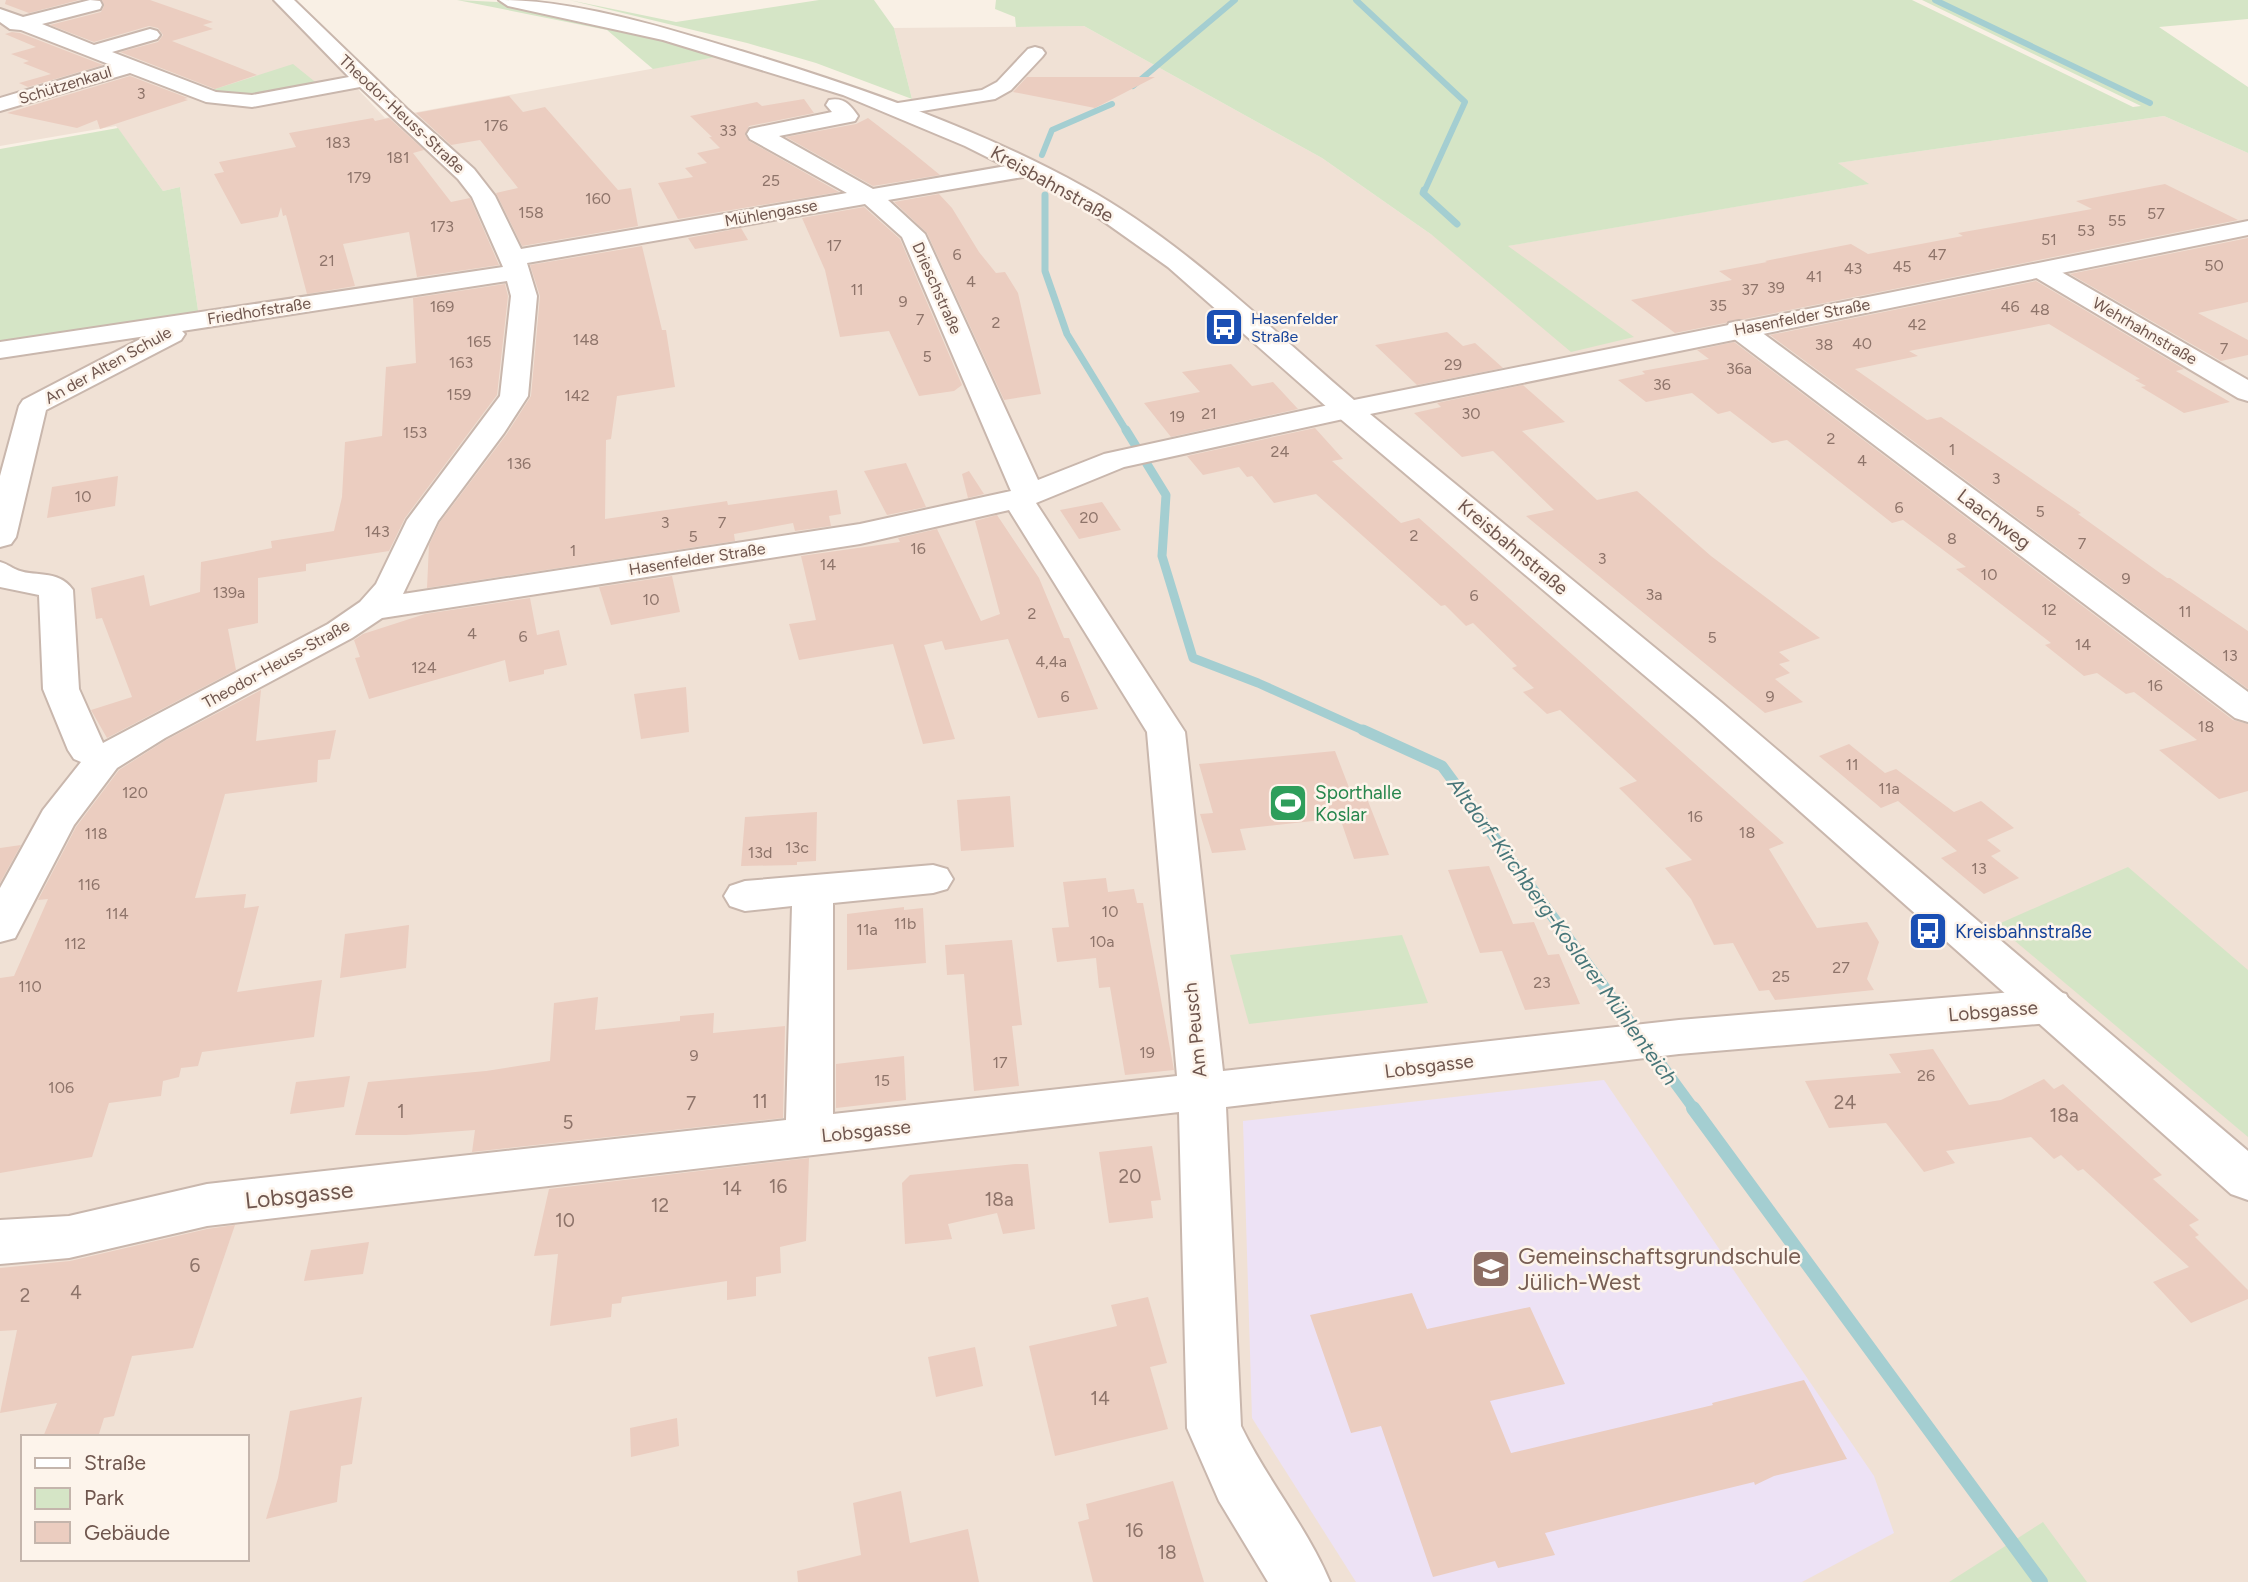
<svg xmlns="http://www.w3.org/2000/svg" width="2248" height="1582" font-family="Figtree,sans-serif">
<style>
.residential{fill:#f0e1d5;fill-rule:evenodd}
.education{fill:#ede2f5}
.green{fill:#d5e5c6}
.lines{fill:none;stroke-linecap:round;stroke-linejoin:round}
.stream-far4{stroke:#a4ced1;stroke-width:6}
.stream-far3{stroke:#a4ced1;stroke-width:7}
.stream-far2{stroke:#a4ced1;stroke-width:9}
.stream-far1{stroke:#a4ced1;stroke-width:11}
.stream{stroke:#a4ced1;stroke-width:14}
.building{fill:#ebcdc0}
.minor-casing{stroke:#c9b7ad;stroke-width:4}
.tertiary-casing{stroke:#c9b7ad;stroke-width:4}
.minor{fill:#fff;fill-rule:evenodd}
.tertiary{fill:#fff;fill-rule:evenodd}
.labels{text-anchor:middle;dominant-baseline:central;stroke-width:5;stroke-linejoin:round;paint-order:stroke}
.far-street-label{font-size:16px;fill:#6f564e;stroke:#fdf4eb}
.number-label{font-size:16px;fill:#8e746a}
.far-transit-label{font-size:16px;fill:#164399;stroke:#fdf4eb;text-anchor:start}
.street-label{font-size:19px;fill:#6f564e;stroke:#fdf4eb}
.leisure-label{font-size:19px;fill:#27864d;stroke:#fdf4eb;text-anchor:start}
.transit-label{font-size:19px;fill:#164399;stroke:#fdf4eb;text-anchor:start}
.near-number-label{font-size:19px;fill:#8e746a}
.water-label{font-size:21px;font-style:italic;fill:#477679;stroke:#fdf4eb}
.near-street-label{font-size:23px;fill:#6f564e;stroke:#fdf4eb}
.near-education-label{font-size:23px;fill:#785e54;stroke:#fdf4eb;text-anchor:start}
</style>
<rect width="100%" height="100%" fill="#f9f0e5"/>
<path class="residential" d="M0,0H274L385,118L721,56L798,79L884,111L913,103L894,28L1084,26L1322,158L1432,235L1507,246L1868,184L1837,163L2164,116L2248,153V1582H0V353L199,317L180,187L163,191L116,126L0,146ZM23,1437H247V1559H23Z"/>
<polygon class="education" points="1604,1080 1874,1476 1894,1533 1802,1582 1356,1582 1252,1418 1243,1121"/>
<g class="green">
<polygon points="457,0 497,2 617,27 721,56 653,69 607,30"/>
<polygon points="569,0 676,22 819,0 874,0 894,28 912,99 816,63 747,43"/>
<polygon points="996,0 1912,0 2133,107 2141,106 1922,0 2248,0 2248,19 2159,27 2248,87 2248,153 2164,116 1838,163 1869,184 1508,246 1634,337 1571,352 1432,235 1322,158 1084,26 1016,27 1015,17 995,9"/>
<path d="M293,64L319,85C286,91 244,106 212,90Z"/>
<polygon points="118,128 163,191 180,187 199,317 0,347 0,149"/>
<polygon points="2128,867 2248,970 2248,1137 1996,925"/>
<polygon points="1402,935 1428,1003 1249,1024 1230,955"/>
<polygon points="2043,1522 2087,1582 1949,1582"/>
</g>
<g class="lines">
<g class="stream-far4">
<polyline points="1356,0 1465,102 1424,192"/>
<polyline points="1935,0 2150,103"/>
<polyline points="1133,86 1235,0"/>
<polyline points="1042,155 1052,130 1112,104"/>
</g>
<g class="stream-far3">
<polyline points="1424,190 1423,193 1457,224"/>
<polyline points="1045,195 1045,271 1067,334 1127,432"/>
</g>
<polyline class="stream-far2" points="1126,430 1166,495 1162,556 1193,658 1258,683 1367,732"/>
<polyline class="stream-far1" points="1363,730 1442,766 1694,1109"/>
<polyline class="stream" points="1693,1108 2041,1582"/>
</g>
<g class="building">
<polygon points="6,0 79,0 29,13 5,4"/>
<polygon points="102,0 150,0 213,22 203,25 213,29 172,41 257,75 215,89 120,52 158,42 163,35 158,28 149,26 94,42 50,25 101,12 104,6"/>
<polygon points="12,32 20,33 103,65 28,87 19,83 51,74 23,63 29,61 11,54 36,47 5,34"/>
<polygon points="130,76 188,98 184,99 188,100 100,129 97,120 77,128 7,113"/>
<polygon points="1027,77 1155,77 1095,108 1013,92"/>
<polygon points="509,96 523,112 545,107 618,190 631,188 638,226 522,246 496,193 518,188 480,140 451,145 416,113"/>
<polygon points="804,99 814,113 749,126 745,135 749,141 839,192 678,219 658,183 693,177 685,168 707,163 697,153 720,148 709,137 712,137 690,116 757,102 762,106"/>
<polygon points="373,118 375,121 389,118 424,150 413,153 451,202 470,198 499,265 417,277 409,232 343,244 355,286 307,294 286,215 283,216 281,207 278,217 241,224 214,174 224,172 219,162 296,147 289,133"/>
<polygon points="868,118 907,148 940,175 873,186 786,137 856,124"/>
<polygon points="2165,184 2238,220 1675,333 1631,300 1732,280 1719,271 1767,262 1765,261 1851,244 1868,254 1963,236 1958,233 2092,209 2076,201"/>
<polygon points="939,194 952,208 979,252 996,273 1005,272 1018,293 1041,394 1004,400 927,233 894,202"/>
<polygon points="864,207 900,239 962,385 954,391 919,396 889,331 840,337 825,270 802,218"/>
<polygon points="741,228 748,240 695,249 688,238"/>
<polygon points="2248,238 2248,302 2198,313 2248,340 2248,355 2221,361 2070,274"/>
<polygon points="642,246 662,330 666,330 675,387 617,396 611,439 606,440 605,519 721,502 727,501 728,505 837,490 841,514 829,516 831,526 795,531 793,523 734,534 735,541 427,588 429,545 440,522 506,435 531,396 540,296 530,265"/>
<polygon points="2036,281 2184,369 2176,371 2230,402 2184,413 2141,387 2146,386 2135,380 2140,379 2049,324 1909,351 1918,356 1855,369 1927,420 1941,417 2081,513 2078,514 2167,578 2170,578 2248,631 2248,689 1770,335"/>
<polygon points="505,284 508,296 497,395 405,518 389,551 306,564 306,571 258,578 258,623 228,629 236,670 107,738 91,710 132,697 102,618 96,619 91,588 144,575 150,606 200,592 201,562 272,548 271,541 334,531 342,497 345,442 382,436 386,367 416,363 413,298"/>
<polygon points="1447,332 1463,346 1475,343 1503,368 1417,385 1375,345"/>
<polygon points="1734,342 2233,720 2248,724 2248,791 2219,799 2159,750 2197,740 2134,692 2126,694 2097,673 2084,676 2045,645 2051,643 1956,569 1966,567 1903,520 1892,523 1787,440 1772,443 1730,411 1718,414 1692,393 1646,402 1618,380 1645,374 1642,371 1709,359 1697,350"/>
<polygon points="1231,364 1252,386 1273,382 1298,409 1171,437 1144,403 1200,392 1182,372"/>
<polygon points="1523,385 1565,422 1522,431 1597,500 1637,491 1711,556 1820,638 1779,652 1790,661 1779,664 1790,673 1775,679 1803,702 1765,713 1526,516 1554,510 1493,451 1462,457 1414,413 1441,407 1437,403"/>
<polygon points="1315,428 1343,459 1332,461 1401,523 1419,518 1784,843 1769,849 1817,928 1867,922 1879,942 1867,979 1874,990 1775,1000 1769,990 1759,991 1733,943 1714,945 1691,899 1665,868 1692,860 1619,788 1637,781 1560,710 1547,714 1523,692 1534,688 1512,668 1517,666 1473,623 1466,626 1445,605 1441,606 1316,494 1274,503 1252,476 1247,477 1239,467 1203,475 1187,456"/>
<polygon points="906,463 926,507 887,515 864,471"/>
<polygon points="969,471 984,494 968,498 962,474"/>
<polygon points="118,476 115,506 47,518 52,487"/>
<polygon points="1102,502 1121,530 1079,539 1060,510"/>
<polygon points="997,515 1039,578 1064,638 1069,638 1098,709 1038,718 1008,639 945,650 942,641 924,645 955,739 923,744 893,644 799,660 789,624 816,620 801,556 900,542 898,538 937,529 981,621 1000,614 975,521"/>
<polygon points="672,576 680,612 611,625 599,587"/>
<polygon points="530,598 537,635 559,630 567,665 544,670 544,674 509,682 505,660 369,699 355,658 360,657 354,640 363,634 425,614"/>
<polygon points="686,687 689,732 641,739 634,694"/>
<polygon points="261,690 256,741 336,730 330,759 318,760 317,782 225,794 195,898 246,894 244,908 259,906 237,992 322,980 314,1037 202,1052 198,1066 181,1068 179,1077 163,1081 161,1096 109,1103 92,1157 0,1173 0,978 14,976 48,899 38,900 76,827 119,770 166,740"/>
<polygon points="1849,744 1885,773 1896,769 1954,812 1981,801 2014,828 1987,840 2001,851 1991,856 2019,878 1984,894 1941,858 1957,851 1898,801 1881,808 1819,756"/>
<polygon points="1335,751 1353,798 1366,796 1389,855 1354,859 1340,818 1240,829 1246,850 1212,853 1200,814 1213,813 1199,764"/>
<polygon points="1010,796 1014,847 961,851 957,800"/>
<polygon points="817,812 816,861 797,862 797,865 741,866 745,817"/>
<polygon points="21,845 0,883 0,848"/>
<polygon points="1489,866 1513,924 1534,922 1548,955 1559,954 1580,1004 1525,1010 1502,951 1480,953 1448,870"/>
<polygon points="1106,878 1108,892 1134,889 1137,903 1143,903 1174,1070 1125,1075 1110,987 1099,988 1096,958 1057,962 1052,928 1069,927 1063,882"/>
<polygon points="904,907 904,910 923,908 926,963 847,970 847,914"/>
<polygon points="409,925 406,968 340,978 345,934"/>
<polygon points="1012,940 1022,1025 1012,1026 1019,1086 974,1091 964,974 947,975 945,945"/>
<polygon points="598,997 595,1030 680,1021 680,1016 714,1013 713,1033 785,1026 783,1118 472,1152 475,1130 406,1135 355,1135 368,1082 486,1071 550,1061 554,1003"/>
<polygon points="1933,1049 1969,1105 2001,1100 2044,1079 2054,1089 2063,1084 2162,1175 2153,1179 2199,1220 2189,1225 2199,1235 2195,1237 2248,1290 2248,1299 2191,1323 2153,1282 2189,1267 2083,1169 2078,1171 2061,1155 2054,1159 2031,1137 1946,1151 1955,1163 1924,1172 1886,1123 1829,1128 1805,1081 1901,1073 1889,1054"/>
<polygon points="904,1056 906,1100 836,1108 836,1064"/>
<polygon points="350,1076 344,1107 290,1114 296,1082"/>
<polygon points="1152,1146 1161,1200 1151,1201 1153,1218 1109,1223 1099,1152"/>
<polygon points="809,1158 806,1241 780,1247 781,1273 756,1277 756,1296 727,1300 727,1281 622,1297 621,1303 612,1304 611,1317 550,1326 558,1254 534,1256 549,1189"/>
<polygon points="1015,1164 1028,1164 1035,1229 1003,1234 997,1213 948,1224 952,1239 905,1244 902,1183 910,1175"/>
<polygon points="235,1225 193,1348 132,1356 114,1416 104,1418 98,1437 43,1437 57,1403 0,1413 17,1330 0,1331 0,1268 70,1261 207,1229"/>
<polygon points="369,1242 363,1274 304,1281 311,1250"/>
<polygon points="1412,1293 1427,1329 1530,1307 1565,1384 1490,1401 1511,1453 1713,1405 1712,1403 1804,1380 1847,1459 1774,1476 1755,1485 1754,1482 1545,1533 1555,1555 1498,1568 1495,1561 1433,1577 1381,1426 1351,1433 1310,1315"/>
<polygon points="1148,1297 1167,1363 1150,1367 1168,1429 1055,1456 1029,1346 1117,1326 1111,1305"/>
<polygon points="975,1347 983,1386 936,1397 928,1357"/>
<polygon points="362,1397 352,1464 341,1466 337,1502 266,1519 278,1478 290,1411"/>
<polygon points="677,1418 679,1446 631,1457 630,1428"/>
<polygon points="1173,1481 1204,1582 1093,1582 1078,1522 1089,1519 1086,1504"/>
<polygon points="901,1491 910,1543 968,1529 979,1582 798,1582 797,1571 861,1555 853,1503"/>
</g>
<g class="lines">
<g class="minor-casing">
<g id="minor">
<path d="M90,0L100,1L102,5L100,9L42,24L94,45L150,29L157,31L160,35L157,39L112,52L216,92L252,95L349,77L274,0H294L407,109L474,169L495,196L521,249L847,193L750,139L747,134L750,129L832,112L826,105L829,100C844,97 850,105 858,116L855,121L779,136L873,189L1029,162L1037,164L1040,169L1037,174L1029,176L888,200L925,234L1038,480L1104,454L1347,401L1357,404L1361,410L1357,416L1124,467L1036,503L1185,732L1223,1071L1679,1020L2050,989L2066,994L2072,1006L2066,1018L2050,1023L1679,1054L1226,1107L1241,1426C1267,1480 1307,1527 1330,1582H1268L1219,1501L1187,1428L1179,1112L207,1226L69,1258L0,1264V1220L69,1216L207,1184L786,1120L792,906L745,911L730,906L724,896L730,886L745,881L933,865L947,869L953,879L947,889L933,893L833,903V1114L1177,1076L1147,732L1009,510L860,544L382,618L352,638L165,738L117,768L74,825L15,938L0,942V888L43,810L81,762L74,759L68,750L43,689L39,595L0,587V562C7,564 9,566 15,569C32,578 58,568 73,590L79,689L103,743L328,624L360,602L376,584L407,520L500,396L511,296L507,281L182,331L185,334L181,340L46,410L16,537L11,544L0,547V476L19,406L23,400L146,336L0,358V342L503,267L472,197L458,179L360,87L252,107L206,102L130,73L0,111V98L111,65L21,30L10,29L0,22V9L23,17ZM865,204L902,237L1011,491L860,524L403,594L438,521L504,433L528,396L537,296L527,263Z"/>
<polygon points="1035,47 1042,49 1045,53 1042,57 1011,90 995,99 898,115 890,114 887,109 890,104 898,103 982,90 997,82 1028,49"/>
<polygon points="2042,263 2051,266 2248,380 2248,401 2238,398 2033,276 2029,271 2033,266"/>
<polygon points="1739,321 1749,323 2248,692 2248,722 2235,718 1729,335 1726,329 1729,323"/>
</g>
</g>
<g class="tertiary-casing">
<path id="tertiary" d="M499,0C576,0 666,28 741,51C859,87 976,127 1084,187C1184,242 1268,327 1354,400L2248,221V235L1370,414L1721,702L2248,1151V1200L2231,1194L1695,718L1337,416L1168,267L1106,223L1069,198L965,146L843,95L663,40L508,6Z"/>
</g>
<use href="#minor" class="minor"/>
<use href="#tertiary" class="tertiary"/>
</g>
<defs>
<g id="bus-square" transform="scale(2.0125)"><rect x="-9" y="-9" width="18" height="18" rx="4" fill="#1a4fb4" stroke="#fdf4eb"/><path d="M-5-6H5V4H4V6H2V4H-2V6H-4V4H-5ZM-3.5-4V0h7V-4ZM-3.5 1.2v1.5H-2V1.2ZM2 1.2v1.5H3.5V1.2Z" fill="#fff"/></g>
<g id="stadium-square" transform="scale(2.0125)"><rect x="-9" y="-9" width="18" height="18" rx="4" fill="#2e9e5b" stroke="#fdf4eb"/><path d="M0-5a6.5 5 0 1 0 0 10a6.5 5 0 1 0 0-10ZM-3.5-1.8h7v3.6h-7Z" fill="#fff"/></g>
<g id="school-square" transform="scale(2.0125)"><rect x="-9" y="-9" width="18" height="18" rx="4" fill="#8d6e63" stroke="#fdf4eb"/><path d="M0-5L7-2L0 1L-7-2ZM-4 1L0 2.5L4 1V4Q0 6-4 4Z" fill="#fff"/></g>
</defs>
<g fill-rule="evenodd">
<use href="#bus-square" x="1224" y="327"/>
<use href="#stadium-square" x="1288" y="803"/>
<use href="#bus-square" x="1928" y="931"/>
<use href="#school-square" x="1491" y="1269"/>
</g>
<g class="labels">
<g class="far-street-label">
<text transform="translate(65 85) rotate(-17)">Schützenkaul</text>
<text transform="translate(402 114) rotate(43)">Theodor-Heuss-Straße</text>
<text transform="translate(771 213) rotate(-10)">Mühlengasse</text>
<text transform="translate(937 288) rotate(66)">Drieschstraße</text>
<text transform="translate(259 311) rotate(-9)">Friedhofstraße</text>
<text transform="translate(1802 317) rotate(-11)">Hasenfelder Straße</text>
<text transform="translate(2145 331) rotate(30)">Wehrhahnstraße</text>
<text transform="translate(108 365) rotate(-29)">An der Alten Schule</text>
<text transform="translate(697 559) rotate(-9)">Hasenfelder Straße</text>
<text transform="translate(276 664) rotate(-29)">Theodor-Heuss-Straße</text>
</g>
<g class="number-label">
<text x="141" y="93">3</text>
<text x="496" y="125">176</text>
<text x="728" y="130">33</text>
<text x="338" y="142">183</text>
<text x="398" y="157">181</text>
<text x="359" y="177">179</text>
<text x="771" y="180">25</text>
<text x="598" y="198">160</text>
<text x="531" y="212">158</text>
<text x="2156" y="213">57</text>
<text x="2117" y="220">55</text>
<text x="442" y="226">173</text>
<text x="2086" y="230">53</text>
<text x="2049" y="239">51</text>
<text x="834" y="245">17</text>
<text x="957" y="254">6</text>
<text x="1937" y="254">47</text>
<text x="327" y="260">21</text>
<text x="2214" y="265">50</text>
<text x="1902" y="266">45</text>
<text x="1853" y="268">43</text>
<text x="1814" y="276">41</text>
<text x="971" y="281">4</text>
<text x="1776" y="287">39</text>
<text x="857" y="289">11</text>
<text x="1750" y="289">37</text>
<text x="903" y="301">9</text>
<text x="1718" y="305">35</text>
<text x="442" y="306">169</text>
<text x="2010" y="306">46</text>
<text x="2040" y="309">48</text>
<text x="920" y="319">7</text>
<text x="996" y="322">2</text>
<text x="1917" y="324">42</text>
<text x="586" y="339">148</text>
<text x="479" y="341">165</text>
<text x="1862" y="343">40</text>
<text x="1824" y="344">38</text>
<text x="2224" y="348">7</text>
<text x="927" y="356">5</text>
<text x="461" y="362">163</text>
<text x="1453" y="364">29</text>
<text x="1739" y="368">36a</text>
<text x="1662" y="384">36</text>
<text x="459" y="394">159</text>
<text x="577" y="395">142</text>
<text x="1209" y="413">21</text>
<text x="1471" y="413">30</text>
<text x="1177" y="416">19</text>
<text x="415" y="432">153</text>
<text x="1831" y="438">2</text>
<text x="1952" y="449">1</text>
<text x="1280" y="451">24</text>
<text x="1862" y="460">4</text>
<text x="519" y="463">136</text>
<text x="1996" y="478">3</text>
<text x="83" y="496">10</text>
<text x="1899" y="507">6</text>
<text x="2040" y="511">5</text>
<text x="1089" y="517">20</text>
<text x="665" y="522">3</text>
<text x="722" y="522">7</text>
<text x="377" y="531">143</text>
<text x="1414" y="535">2</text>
<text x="693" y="536">5</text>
<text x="1952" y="538">8</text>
<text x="2082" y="543">7</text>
<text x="918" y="548">16</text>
<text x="573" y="550">1</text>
<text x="1602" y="558">3</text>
<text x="828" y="564">14</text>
<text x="1989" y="574">10</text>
<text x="2126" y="578">9</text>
<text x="229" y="592">139a</text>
<text x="1654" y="594">3a</text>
<text x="1474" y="595">6</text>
<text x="651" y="599">10</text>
<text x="2049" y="609">12</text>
<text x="2185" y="611">11</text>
<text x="1032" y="613">2</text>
<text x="472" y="633">4</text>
<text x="523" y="636">6</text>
<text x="1712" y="637">5</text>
<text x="2083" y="644">14</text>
<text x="2230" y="655">13</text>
<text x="1051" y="661">4,4a</text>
<text x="424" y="667">124</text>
<text x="2155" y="685">16</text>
<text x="1065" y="696">6</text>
<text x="1770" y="696">9</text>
<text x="2206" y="726">18</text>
<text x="1852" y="764">11</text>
<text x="1889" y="788">11a</text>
<text x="135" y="792">120</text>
<text x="1695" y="816">16</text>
<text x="1747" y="832">18</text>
<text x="96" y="833">118</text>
<text x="797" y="847">13c</text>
<text x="760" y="852">13d</text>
<text x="1979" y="868">13</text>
<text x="89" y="884">116</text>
<text x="1110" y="911">10</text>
<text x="117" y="913">114</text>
<text x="905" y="923">11b</text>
<text x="867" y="929">11a</text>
<text x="1102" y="941">10a</text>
<text x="75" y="943">112</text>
<text x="1841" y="967">27</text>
<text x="1781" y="976">25</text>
<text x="1542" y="982">23</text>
<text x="30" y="986">110</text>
<text x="1147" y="1052">19</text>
<text x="694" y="1055">9</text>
<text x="1000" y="1062">17</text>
<text x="1926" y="1075">26</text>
<text x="882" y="1080">15</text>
<text x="61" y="1087">106</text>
</g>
<g class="far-transit-label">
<text x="1251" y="318">Hasenfelder<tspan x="1251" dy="18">Straße</tspan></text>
</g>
<g class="street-label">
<text transform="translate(1052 184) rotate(29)">Kreisbahnstraße</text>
<text transform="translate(1994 519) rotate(37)">Laachweg</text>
<text transform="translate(1513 547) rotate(40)">Kreisbahnstraße</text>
<text transform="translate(1993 1011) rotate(-5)">Lobsgasse</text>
<text transform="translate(1195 1030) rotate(-96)">Am Peusch</text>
<text transform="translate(1429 1066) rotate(-7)">Lobsgasse</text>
<text transform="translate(866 1131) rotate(-6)">Lobsgasse</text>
</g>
<g class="leisure-label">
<text x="1315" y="792">Sporthalle<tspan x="1315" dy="22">Koslar</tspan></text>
</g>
<g class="transit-label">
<text x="1955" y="931">Kreisbahnstraße</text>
</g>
<g class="near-number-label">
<text x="760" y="1101">11</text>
<text x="1845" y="1102">24</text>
<text x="691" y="1103">7</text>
<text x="401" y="1111">1</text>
<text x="2064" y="1115">18a</text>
<text x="568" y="1122">5</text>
<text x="1130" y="1176">20</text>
<text x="778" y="1186">16</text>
<text x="732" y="1188">14</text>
<text x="999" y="1199">18a</text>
<text x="660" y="1205">12</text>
<text x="565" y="1220">10</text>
<text x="195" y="1265">6</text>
<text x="76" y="1292">4</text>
<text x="25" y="1295">2</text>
<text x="1100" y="1398">14</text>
<text x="1134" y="1530">16</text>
<text x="1167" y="1552">18</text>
</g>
<g class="water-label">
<text transform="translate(1563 931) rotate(54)">Altdorf-Kirchberg-Koslarer Mühlenteich</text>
</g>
<g class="near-street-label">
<text transform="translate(299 1195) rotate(-6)">Lobsgasse</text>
</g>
<g class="near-education-label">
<text x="1518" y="1256">Gemeinschaftsgrundschule<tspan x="1518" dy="26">Jülich-West</tspan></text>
</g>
</g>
<rect x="21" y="1435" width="228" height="126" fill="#fdf4eb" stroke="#c4b5ac" stroke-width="2"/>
<rect x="35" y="1458" width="35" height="10" fill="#ffffff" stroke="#c4b5ac" stroke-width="2"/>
<text x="84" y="1470" font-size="21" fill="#6f564e">Straße</text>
<rect x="35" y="1488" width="35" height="21" fill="#d5e5c6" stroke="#c4b5ac" stroke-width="2"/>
<text x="84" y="1505" font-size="21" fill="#6f564e">Park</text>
<rect x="35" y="1522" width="35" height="21" fill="#ebcdc0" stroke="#c4b5ac" stroke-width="2"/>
<text x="84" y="1540" font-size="21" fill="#6f564e">Gebäude</text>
</svg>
